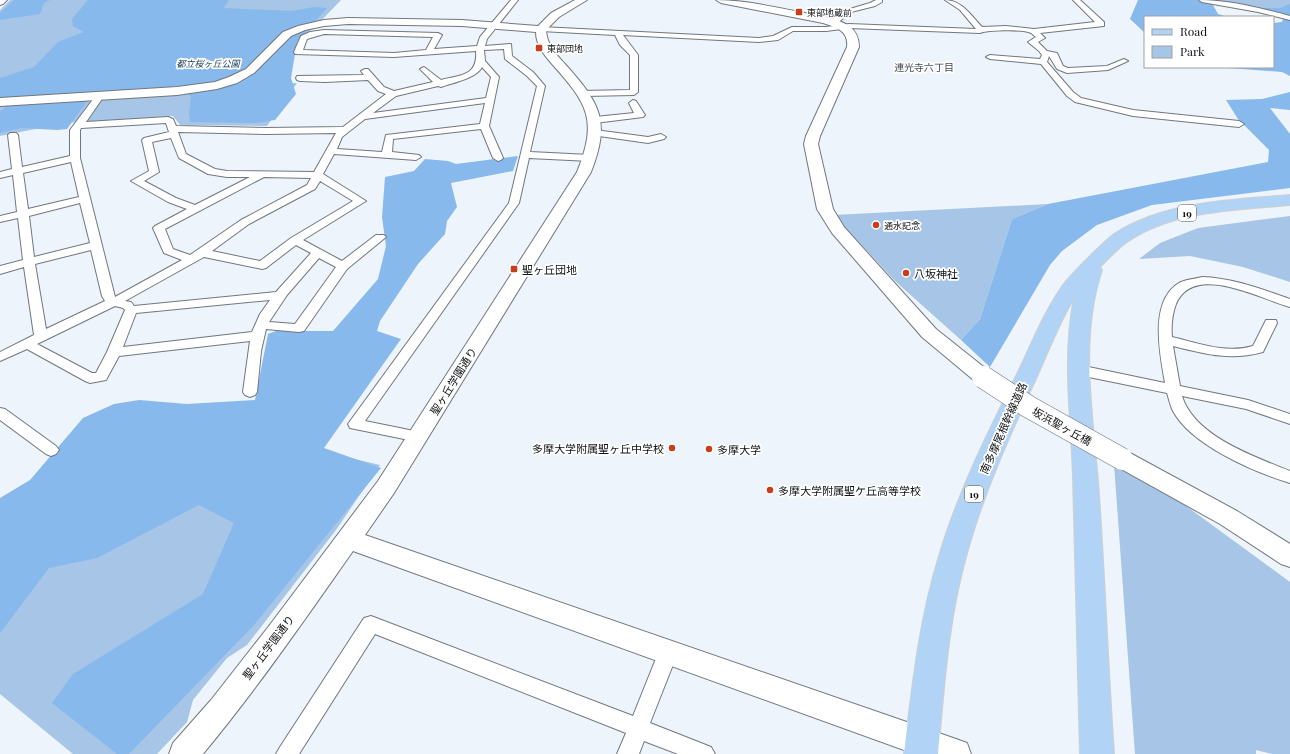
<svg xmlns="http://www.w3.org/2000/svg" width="1290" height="754" font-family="'Playfair Display','Noto Sans JP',serif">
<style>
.green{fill:#a6c5e7}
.forest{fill:#88b9ec}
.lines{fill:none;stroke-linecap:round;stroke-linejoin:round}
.street-casing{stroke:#71777e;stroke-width:2}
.secondary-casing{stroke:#71777e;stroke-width:2}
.primary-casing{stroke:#cfd0d0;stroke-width:2}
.street{fill:#fff;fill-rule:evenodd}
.secondary{fill:#fff;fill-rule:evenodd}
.primary{fill:#b1d3f6;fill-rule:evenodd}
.secondary-bridge-casing{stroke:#71777e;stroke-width:23;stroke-linecap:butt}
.secondary-bridge{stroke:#fff;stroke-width:22}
.poi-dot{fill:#c73e18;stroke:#fff;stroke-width:1.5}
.labels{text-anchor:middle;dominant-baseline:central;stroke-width:3.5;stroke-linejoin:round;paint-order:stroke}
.far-poi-label{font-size:9px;fill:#101215;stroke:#fff;text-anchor:start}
.far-park-label{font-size:9px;font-style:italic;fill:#113456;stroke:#fff}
.far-neighbourhood-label{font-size:10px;fill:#474c52;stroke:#fff}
.shield{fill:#fff;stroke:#58595b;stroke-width:1}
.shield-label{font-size:10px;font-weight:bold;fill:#101215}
.poi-label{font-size:11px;fill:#101215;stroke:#fff;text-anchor:start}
.street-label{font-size:11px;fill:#101215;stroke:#fff}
</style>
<rect width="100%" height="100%" fill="#edf4fb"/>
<g class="green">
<polygon points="10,0 341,0 313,29 294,40 275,83 297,83 267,126 180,125 173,116 66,123 0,136 0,10"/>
<polygon points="1215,0 1290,0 1290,14"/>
<polygon points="1048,204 1012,219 980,319 961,340 895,281 834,215"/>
<polygon points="1290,216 1290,282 1243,267 1190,256 1139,259 1160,243 1198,228"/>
<polygon points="253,435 380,465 336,530 247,645 227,658 193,700 187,722 157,754 73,754 0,694 0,593"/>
<polygon points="1114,464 1182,503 1290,582 1290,754 1272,754 1256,750 1256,754 1135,754"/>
</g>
<g class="forest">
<polygon points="14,0 50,0 44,3 40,14 0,20 0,13"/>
<polygon points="88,0 229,0 224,8 292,11 314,7 327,8 297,42 291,78 296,94 275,120 255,123 190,122 189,114 191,96 177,86 94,92 67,129 57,130 21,128 0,133 0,111 4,109 7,98 0,98 0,78 34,67 58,42 84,32 73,26 72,19"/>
<polygon points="1138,0 1212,0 1213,5 1218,14 1228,17 1145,17 1145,33 1130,19"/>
<polygon points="1290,4 1290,76 1282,72 1214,67 1273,67 1273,23 1282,22 1283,19 1261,8 1280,8"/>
<polygon points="1290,92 1290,110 1270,108 1290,134 1290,188 1152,205 1097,225 1062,251 1050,265 990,367 961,340 980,319 1012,219 1048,204 1268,162 1269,150 1238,119 1226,100 1262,99"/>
<polygon points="518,156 513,171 451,183 457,207 447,221 445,234 418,264 380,321 377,331 401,339 324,448 381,468 254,625 129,754 117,754 52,703 73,674 203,594 234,523 199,505 97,558 49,568 0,633 0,498 30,480 83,418 114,404 139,400 187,404 255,400 268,334 276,331 333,331 378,279 386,246 382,217 385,177 414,171 425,159 448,161 456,164"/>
</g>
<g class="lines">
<g class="street-casing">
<g id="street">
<path d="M511,0H518L487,39L485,46L511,44L512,56L533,72L545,86L530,152L590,155L595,158L590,161L529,158L519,203L365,421L424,433L427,437L424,441L419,442L355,429L350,428L348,424L509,203L537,86L527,76L505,59L504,49L484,50L485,61L499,77L489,126L503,158L501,160L498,161L493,158L481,129L393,139L392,152L419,155L421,157L416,160L334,154L323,174L366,201L303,240L342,261L376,235H384L386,237L347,269L304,331L299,332L266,329L261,351L257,392L255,395L250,397L245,395L243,392L250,341L119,356L106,380L90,383L85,381L27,349L0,361V352L34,335L24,267L0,274V266L23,260L18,218L0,222V216L17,212L13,175L0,178V172L12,169L8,135L10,133H16L18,135L22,167L70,156V130L97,94L100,93L104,96L86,122L168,117L173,119L176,126L266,128L343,127L386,94L378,91L368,80L325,82L300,81L297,80L296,78L297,76L364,75L361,71L365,69H368L384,87L394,91L433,82L420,69L424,67L441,80C461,75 478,76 476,51L394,57L295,54L294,52L301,36L310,32L324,30L438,33L442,35L434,49L477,46L480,37ZM324,34L433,37L426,50L394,53L303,50L307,39ZM482,67L491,77L486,98L373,113L396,96L438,86L441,87C452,83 477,78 482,67ZM485,103L480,124L386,135L382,152L337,149L342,137L365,119ZM166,123L169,132L144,138L142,140L149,171L131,181L168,202L187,209L155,226L153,228L164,253L182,260L115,297L80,158V130L81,128ZM178,132L266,134L336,133L314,172L227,171L215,169L186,154ZM171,138L179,158L208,174L227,177H250L195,205L176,198L144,181L159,172L152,142ZM71,162L79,197L28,209L23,173ZM264,177L311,178L307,185L241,220L190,255L173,249L165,229ZM320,181L353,201L291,238L260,261L212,251L249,224L315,189ZM80,203L90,243L34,257L29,216ZM296,245L311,253L276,292L134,306L131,302L125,301L204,257L262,269L266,268ZM91,250L102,296L105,301L46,329L35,264ZM319,258L336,267L295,324L269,322L287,295ZM270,300L260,314L252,332L123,347L136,313ZM115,306L123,308L125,310L107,352L96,373H92L37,344Z"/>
<polygon points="876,0 882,0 882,2 875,6 851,12 835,25 832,25 828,23 843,11 870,3"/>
<path d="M945,0C961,0 971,15 982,27L1006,26L1034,29L1095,22L1073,0H1080L1104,22V26L1040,33L1045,38L1038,42L1047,51L1057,53L1063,66L1068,68L1107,66L1124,59L1128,61L1108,70L1067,73L1057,69L1049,56L1047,62L1073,92L1081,98L1133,110L1239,121L1244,124L1239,127L1133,116L1075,102L1067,96L1041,64L990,59L986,57L990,55L1040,59L1042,55L1039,51L1028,42L1036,37C1035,37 1032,33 1031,33C1022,29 989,30 980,33L849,28L826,31H793L778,40L759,42L623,35L638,55V92L634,95L584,96L580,93L581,91L630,90V55L620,45L615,35L541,31L537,29L541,27L759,38L773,36L792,27H826L849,24L976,29L960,10Z"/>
<path d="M1199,0C1229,0 1260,8 1290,16V20L1258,12L1202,2Z"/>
<polygon points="633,100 636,101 645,115 643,117 595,123 590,120 595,117 634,113 629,103"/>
<polygon points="595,130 648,137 661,134 666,137 664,139 648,143 592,135 590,133 592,131"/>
<path d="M1202,277C1233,278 1261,289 1290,299V307C1260,299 1194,262 1176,304C1172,315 1171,326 1172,337C1198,343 1226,354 1253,346L1266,320H1276L1277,323L1263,352C1230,361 1205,354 1173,346L1180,386L1248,400L1290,414V424L1246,409L1182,396C1194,436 1255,457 1290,471V483C1254,472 1191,445 1173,411C1170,405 1169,399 1167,393L1079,375L1074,373L1072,370L1074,367L1079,365L1165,383C1160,355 1148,299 1181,282C1188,279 1195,279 1202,277Z"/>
<polygon points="0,408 5,409 56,446 59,450 56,454 51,456 46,454 0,420"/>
<polygon points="371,616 633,716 661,646 668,643 675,646 678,652 650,723 711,747 715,754 678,754 644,741 639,754 617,754 626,733 375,634 299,754 276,754 280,747 364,618"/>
</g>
</g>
<g class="secondary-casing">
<g id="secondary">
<polygon points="0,0 7,0 3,4 0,5"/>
<path d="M575,0H587L559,17L546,30C547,45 555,53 565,64C600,103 611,121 591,172L394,493L365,535L956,739L967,743L971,754H915L353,551C305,619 257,689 203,754H169L173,743L211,700L269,626L378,481L577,172C598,120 588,104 552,64C544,55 536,45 536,32L462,26L348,24L324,26L305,30L291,36L254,73L237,83L217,89L177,95L0,106V98L177,87L215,82L229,77L246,69L283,32L298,26L324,20L348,18L462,20L538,26L551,13Z"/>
<path d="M716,0C743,0 769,6 795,11C813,15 834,16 849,26C856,31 859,38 859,47L820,136L818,144L833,209L844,227L936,329L990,372L993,377L990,382L983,384L976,382L922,337L832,233L817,209L804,144L806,136L847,47C849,31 836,27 823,23L721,3Z"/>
<polygon points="1122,451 1130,453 1237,511 1290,544 1290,567 1281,564 1220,524 1114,465 1111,459 1114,453"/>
</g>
</g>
<g class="primary-casing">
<path id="primary" d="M1290,195V205C1236,210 1174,210 1127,242C1117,249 1109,258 1100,267L1102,270C1078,342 1094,420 1099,495C1105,581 1108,668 1114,754H1080C1077,661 1076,569 1073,476C1071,417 1062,357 1074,298C1058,325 1047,355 1034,383C1008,439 982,497 966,557C948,621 944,688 938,754H904C912,688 919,620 939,556C958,492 988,432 1018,372C1032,343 1044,312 1063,285C1071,275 1080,266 1089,257C1097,249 1105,241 1114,234C1165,201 1232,200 1290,195Z"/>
</g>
<use href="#street" class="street"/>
<use href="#secondary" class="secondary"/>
<use href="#primary" class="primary"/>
<g class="secondary-bridge-casing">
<polyline id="secondary-bridge" points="983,377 1029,407 1122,459"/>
</g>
<use href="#secondary-bridge" class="secondary-bridge"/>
</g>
<g class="poi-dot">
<rect x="795" y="8" width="8" height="8" rx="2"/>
<rect x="535" y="44" width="8" height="8" rx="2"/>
<circle cx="876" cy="225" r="4"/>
<rect x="510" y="265" width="8" height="8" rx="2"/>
<circle cx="906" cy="273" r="4"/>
<circle cx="672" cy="448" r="4"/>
<circle cx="709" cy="449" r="4"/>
<circle cx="770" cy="490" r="4"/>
</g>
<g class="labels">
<g class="far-poi-label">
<text x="807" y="12">東部地蔵前</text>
<text x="547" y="48">東部団地</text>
<text x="884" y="225">通水記念</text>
</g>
<g class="far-park-label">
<text x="208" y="63">都立桜ヶ丘公園</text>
</g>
<g class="far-neighbourhood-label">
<text x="924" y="67">連光寺六丁目</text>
</g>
<g class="shield">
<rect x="1178" y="205" width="18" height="16" rx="3"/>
<rect x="965" y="486" width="18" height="16" rx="3"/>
</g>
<g class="shield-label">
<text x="1187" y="213">19</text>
<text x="974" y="494">19</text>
</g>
<g class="poi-label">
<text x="522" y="269">聖ヶ丘団地</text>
<text x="914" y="273">八坂神社</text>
<text x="664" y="448" text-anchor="end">多摩大学附属聖ヶ丘中学校</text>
<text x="717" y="449">多摩大学</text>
<text x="778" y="490">多摩大学附属聖ケ丘高等学校</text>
</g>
<g class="street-label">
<text transform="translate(453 381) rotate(-58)">聖ヶ丘学園通り</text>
<text transform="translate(1062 426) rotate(29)">坂浜聖ヶ丘橋</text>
<text transform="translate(1003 428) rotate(-66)">南多摩尾根幹線道路</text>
<text transform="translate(268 647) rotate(-53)">聖ヶ丘学園通り</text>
</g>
</g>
<rect x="1144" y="16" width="130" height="52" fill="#ffffff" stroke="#9fa0a1"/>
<rect x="1152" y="29" width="20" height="6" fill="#b1d3f6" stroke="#9fa0a1"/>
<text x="1180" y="36" font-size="12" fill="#101215">Road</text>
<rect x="1152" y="46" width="20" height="12" fill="#a6c5e7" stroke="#9fa0a1"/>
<text x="1180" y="56" font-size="12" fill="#101215">Park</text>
</svg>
